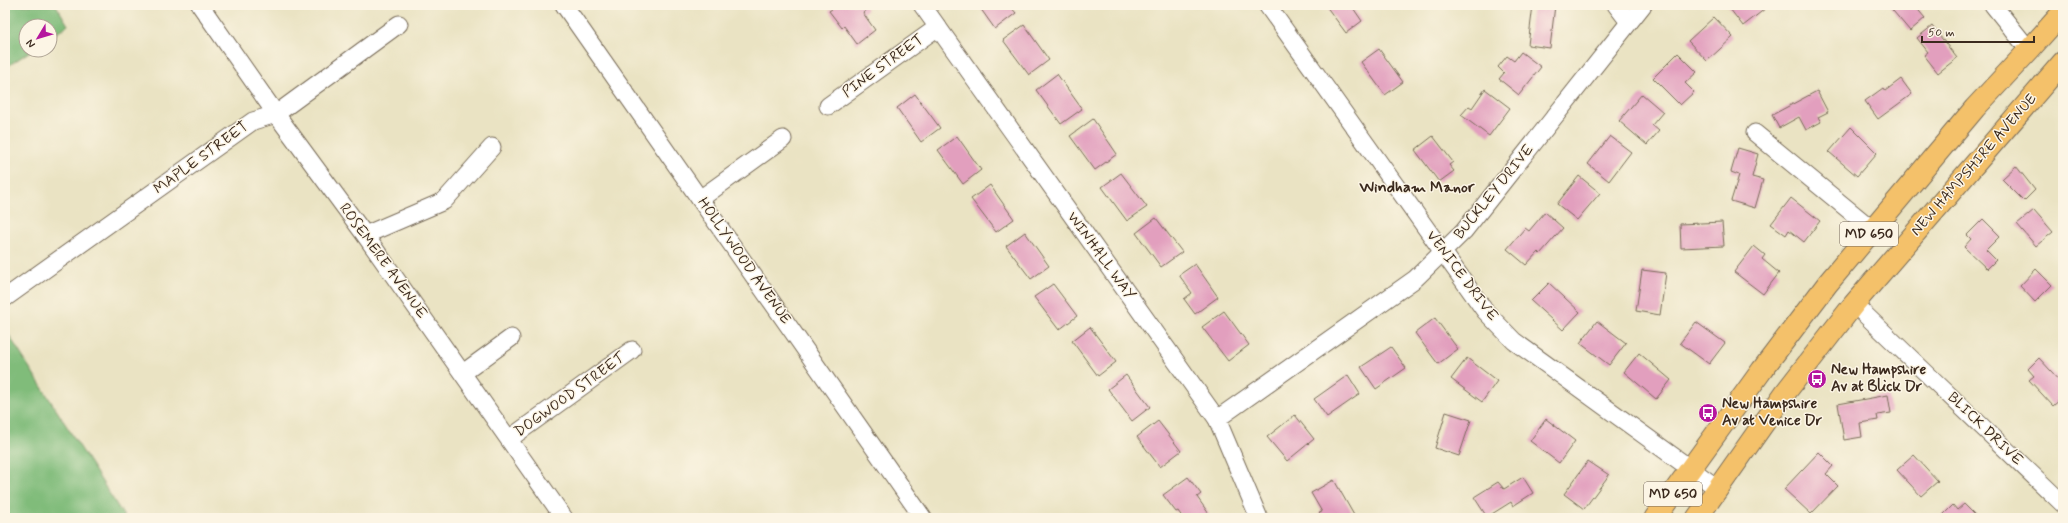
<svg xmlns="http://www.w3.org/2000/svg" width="2068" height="523" font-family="Mynerve,sans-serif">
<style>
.forest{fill:#80bc7a;stroke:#5e734c}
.building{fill:#e29fbe}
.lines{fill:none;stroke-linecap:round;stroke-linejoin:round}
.minor-casing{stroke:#786b58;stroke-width:19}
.major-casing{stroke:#786b58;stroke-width:23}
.minor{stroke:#fff;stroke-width:17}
.major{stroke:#f4c16a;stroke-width:21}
.labels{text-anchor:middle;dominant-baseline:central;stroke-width:3;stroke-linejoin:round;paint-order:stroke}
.shield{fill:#fcf5e5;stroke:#75675a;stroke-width:1}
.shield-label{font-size:14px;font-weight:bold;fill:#3b2a1e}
.street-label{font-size:15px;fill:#3b2a1e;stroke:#fcf5e5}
.poi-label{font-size:15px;font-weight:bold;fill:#3b2a1e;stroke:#fcf5e5;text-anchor:start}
.neighbourhood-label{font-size:16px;font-weight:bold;fill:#3b2a1e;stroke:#fcf5e5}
</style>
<rect width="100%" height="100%" fill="#fcf5e5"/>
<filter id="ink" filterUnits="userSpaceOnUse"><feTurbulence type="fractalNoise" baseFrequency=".025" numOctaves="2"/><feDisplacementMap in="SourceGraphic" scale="8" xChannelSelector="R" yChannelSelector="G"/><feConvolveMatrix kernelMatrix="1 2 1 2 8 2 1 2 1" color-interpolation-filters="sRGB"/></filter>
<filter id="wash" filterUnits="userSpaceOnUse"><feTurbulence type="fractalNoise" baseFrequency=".012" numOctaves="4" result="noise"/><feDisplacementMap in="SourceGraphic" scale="16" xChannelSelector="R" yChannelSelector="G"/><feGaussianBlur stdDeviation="0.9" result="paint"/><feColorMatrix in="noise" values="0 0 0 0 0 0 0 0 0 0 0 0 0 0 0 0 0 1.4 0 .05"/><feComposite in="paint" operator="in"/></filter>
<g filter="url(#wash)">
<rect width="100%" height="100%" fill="#eae3c3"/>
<g class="forest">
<polygon points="5,5 56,5 68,25 50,38 50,26 26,26 26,50 32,50 5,68"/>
<polygon points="5,329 125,518 5,518"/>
</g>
<g id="blocks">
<g class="building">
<polygon points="838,5 864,5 867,10 863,13 875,30 857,44 844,26 842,28 829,11"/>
<polygon points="978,5 1009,5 1016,13 995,29"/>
<polygon points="1328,5 1351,5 1362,21 1346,33 1326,6"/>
<polygon points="1533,5 1555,5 1550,48 1528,45"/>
<polygon points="1727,5 1770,5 1743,26"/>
<polygon points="1888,5 1914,5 1925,18 1910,31"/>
<polygon points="1714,17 1733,37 1707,61 1688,41"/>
<polygon points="1024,25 1049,60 1029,75 1003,40"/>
<polygon points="1932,26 1957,58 1938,73 1924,55 1928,52 1917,38"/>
<polygon points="1379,49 1403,82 1385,95 1361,62"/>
<polygon points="1521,52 1541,67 1519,95 1499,79 1504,73 1498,67 1507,56 1514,61"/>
<polygon points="1678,53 1697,72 1685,83 1694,92 1680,105 1653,78"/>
<polygon points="1057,74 1082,109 1061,124 1036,90"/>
<polygon points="1901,79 1912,94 1878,119 1865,101 1883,88 1885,91"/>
<polygon points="1485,89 1510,108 1489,136 1461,115 1469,106 1472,108"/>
<polygon points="1817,91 1828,112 1818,117 1821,122 1806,130 1799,117 1779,128 1772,115"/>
<polygon points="915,94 940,128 921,142 897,108"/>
<polygon points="1642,94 1663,112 1652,125 1659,131 1647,145 1619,121"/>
<polygon points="1093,119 1117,154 1095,170 1070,136"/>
<polygon points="1851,127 1877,153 1857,176 1829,152"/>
<polygon points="957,136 981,170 963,184 938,150"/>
<polygon points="1433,136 1453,162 1449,165 1454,171 1439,182 1415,150"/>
<polygon points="1610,136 1631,152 1609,181 1588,164"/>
<polygon points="1738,148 1758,154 1752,177 1763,180 1755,208 1731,201 1739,175 1731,172"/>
<polygon points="2016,166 2035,190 2024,201 2002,179"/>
<polygon points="1121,173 1147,207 1127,221 1102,187"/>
<polygon points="1579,176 1600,193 1577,220 1557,204"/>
<polygon points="990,185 1014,219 996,232 971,199"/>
<polygon points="1791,198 1820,221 1804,242 1789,230 1786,235 1771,224"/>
<polygon points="2034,210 2053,232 2036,246 2017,224"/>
<polygon points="1545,212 1563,228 1540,254 1538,252 1526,265 1507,249 1525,228 1529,231"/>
<polygon points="1156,218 1182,252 1161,267 1136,233"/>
<polygon points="1983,219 2000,236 1986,250 1996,260 1987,269 1964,247 1971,239 1967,235"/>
<polygon points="1722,222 1724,246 1681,248 1680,224"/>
<polygon points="1025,232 1049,266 1031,279 1006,246"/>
<polygon points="1754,246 1765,255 1762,259 1779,273 1763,294 1734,272"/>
<polygon points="1195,264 1218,297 1195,314 1184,299 1192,293 1179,275"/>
<polygon points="2036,269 2052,285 2035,302 2020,286"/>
<polygon points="1642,270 1666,273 1660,315 1636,311"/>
<polygon points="1549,283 1580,312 1563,330 1531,301"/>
<polygon points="1053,284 1077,316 1059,330 1034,297"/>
<polygon points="1224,311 1249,345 1228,361 1202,327"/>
<polygon points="1435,318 1458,349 1438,364 1415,333"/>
<polygon points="1597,321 1626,343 1609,365 1580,343"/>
<polygon points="1696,322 1725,343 1709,364 1680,343"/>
<polygon points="1090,327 1116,362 1098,376 1072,341"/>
<polygon points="1391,347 1406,368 1376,389 1361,367"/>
<polygon points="1639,353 1671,380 1656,399 1624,372"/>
<polygon points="1467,358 1497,381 1482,402 1451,379"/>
<polygon points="2039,358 2063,384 2063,397 2053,406 2029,380 2034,376 2028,369"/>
<polygon points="1126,375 1150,407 1132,421 1108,389"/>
<polygon points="1348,375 1360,394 1327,417 1314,399"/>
<polygon points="1888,395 1891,413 1877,415 1878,420 1860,423 1862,437 1844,440 1838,404"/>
<polygon points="1446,412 1471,420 1459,456 1435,448"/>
<polygon points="1295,415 1314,439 1287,461 1267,437"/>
<polygon points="1546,419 1575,441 1559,463 1530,441"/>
<polygon points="1158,421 1181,451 1160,467 1137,437"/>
<polygon points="1819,452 1833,466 1826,474 1838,486 1811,514 1784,489"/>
<polygon points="1914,455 1938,481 1921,496 1897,470"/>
<polygon points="1588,461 1609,475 1584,509 1564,494"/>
<polygon points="1188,477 1201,494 1197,497 1209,514 1204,518 1183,518 1178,511 1176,512 1163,495"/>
<polygon points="1523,477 1533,493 1513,506 1511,502 1487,517 1474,497 1498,482 1504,489"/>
<polygon points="1334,480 1355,517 1353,518 1322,518 1319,513 1322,512 1311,493"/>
<polygon points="1964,504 1978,518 1944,518 1942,516 1953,505 1957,510"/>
<polygon points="1416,514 1418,518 1407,518"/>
</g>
</g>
</g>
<g filter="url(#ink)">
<use href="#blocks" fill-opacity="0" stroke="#786b58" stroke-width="1"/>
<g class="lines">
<g class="minor-casing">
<g id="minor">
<polyline points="200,5 276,114 365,235 564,518"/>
<polyline points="564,5 923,518"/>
<polyline points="922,5 1217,419 1259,518"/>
<polyline points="1267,5 1485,311 1514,341 1717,488"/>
<polyline points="1616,5 1629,22"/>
<polyline points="1993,5 2029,50"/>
<polyline points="828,106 938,27"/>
<polyline points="1755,133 1873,230"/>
<polyline points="700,199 783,139"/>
<polyline points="365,235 444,201 492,147"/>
<polyline points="5,298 253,121 276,114 399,24"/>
<polyline points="1854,304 2063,504"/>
<polyline points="463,373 511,338"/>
<polyline points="1217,419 1415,279 1464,231 1643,5"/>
<polyline points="509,439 632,350"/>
</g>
</g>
<g class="major-casing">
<g id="major">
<polyline points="1655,518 1762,370 1828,283 1975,108 2029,50 2063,12"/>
<polyline points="1697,518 1785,393 1854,304 2063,62"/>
</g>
</g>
<use href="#minor" class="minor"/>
<use href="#major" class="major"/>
</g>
</g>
<defs>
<g id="bus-disc" transform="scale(1)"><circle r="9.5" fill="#b5179e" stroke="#fcf5e5"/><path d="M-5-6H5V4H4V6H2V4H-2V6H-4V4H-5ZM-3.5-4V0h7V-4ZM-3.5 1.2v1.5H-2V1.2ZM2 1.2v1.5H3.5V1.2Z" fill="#fff"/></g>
</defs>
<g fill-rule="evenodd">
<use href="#bus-disc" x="1817" y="379"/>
<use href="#bus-disc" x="1708" y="413"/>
</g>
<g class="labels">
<g class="shield">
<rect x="1840" y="222" width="58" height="24" rx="3"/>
<rect x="1644" y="482" width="58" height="24" rx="3"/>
</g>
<g class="shield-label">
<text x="1869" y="234">MD 650</text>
<text x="1673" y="494">MD 650</text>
</g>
<g class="street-label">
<text transform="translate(883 66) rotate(-36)">PINE STREET</text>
<text transform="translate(201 158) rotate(-36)">MAPLE STREET</text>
<text transform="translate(1974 165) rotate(-49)">NEW HAMPSHIRE AVENUE</text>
<text transform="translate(1494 192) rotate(-51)">BUCKLEY DRIVE</text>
<text transform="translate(1101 256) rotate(54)">WINHALL WAY</text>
<text transform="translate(383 261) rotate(54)">ROSEMERE AVENUE</text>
<text transform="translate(744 261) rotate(55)">HOLLYWOOD AVENUE</text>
<text transform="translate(1462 276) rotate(53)">VENICE DRIVE</text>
<text transform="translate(570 395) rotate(-36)">DOGWOOD STREET</text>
<text transform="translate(1985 429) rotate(44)">BLICK DRIVE</text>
</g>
<g class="poi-label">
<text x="1831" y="370">New Hampshire<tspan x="1831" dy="17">Av at Blick Dr</tspan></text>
<text x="1722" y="404">New Hampshire<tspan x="1722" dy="17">Av at Venice Dr</tspan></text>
</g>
<g class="neighbourhood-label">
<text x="1417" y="187">Windham Manor</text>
</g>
</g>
<rect width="2068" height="523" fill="none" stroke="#fcf5e5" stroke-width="20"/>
<g transform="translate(38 38) rotate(232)"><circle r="19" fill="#fcf5e5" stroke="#afa495"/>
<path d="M0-3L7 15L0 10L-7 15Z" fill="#b5179e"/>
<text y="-6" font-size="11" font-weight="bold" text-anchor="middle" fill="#3b2a1e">N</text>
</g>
<path d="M1922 36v6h112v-6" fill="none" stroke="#3b2a1e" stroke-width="2"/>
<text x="1928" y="36" font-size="12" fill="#3b2a1e" stroke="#fcf5e5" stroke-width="3" paint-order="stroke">50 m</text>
</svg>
